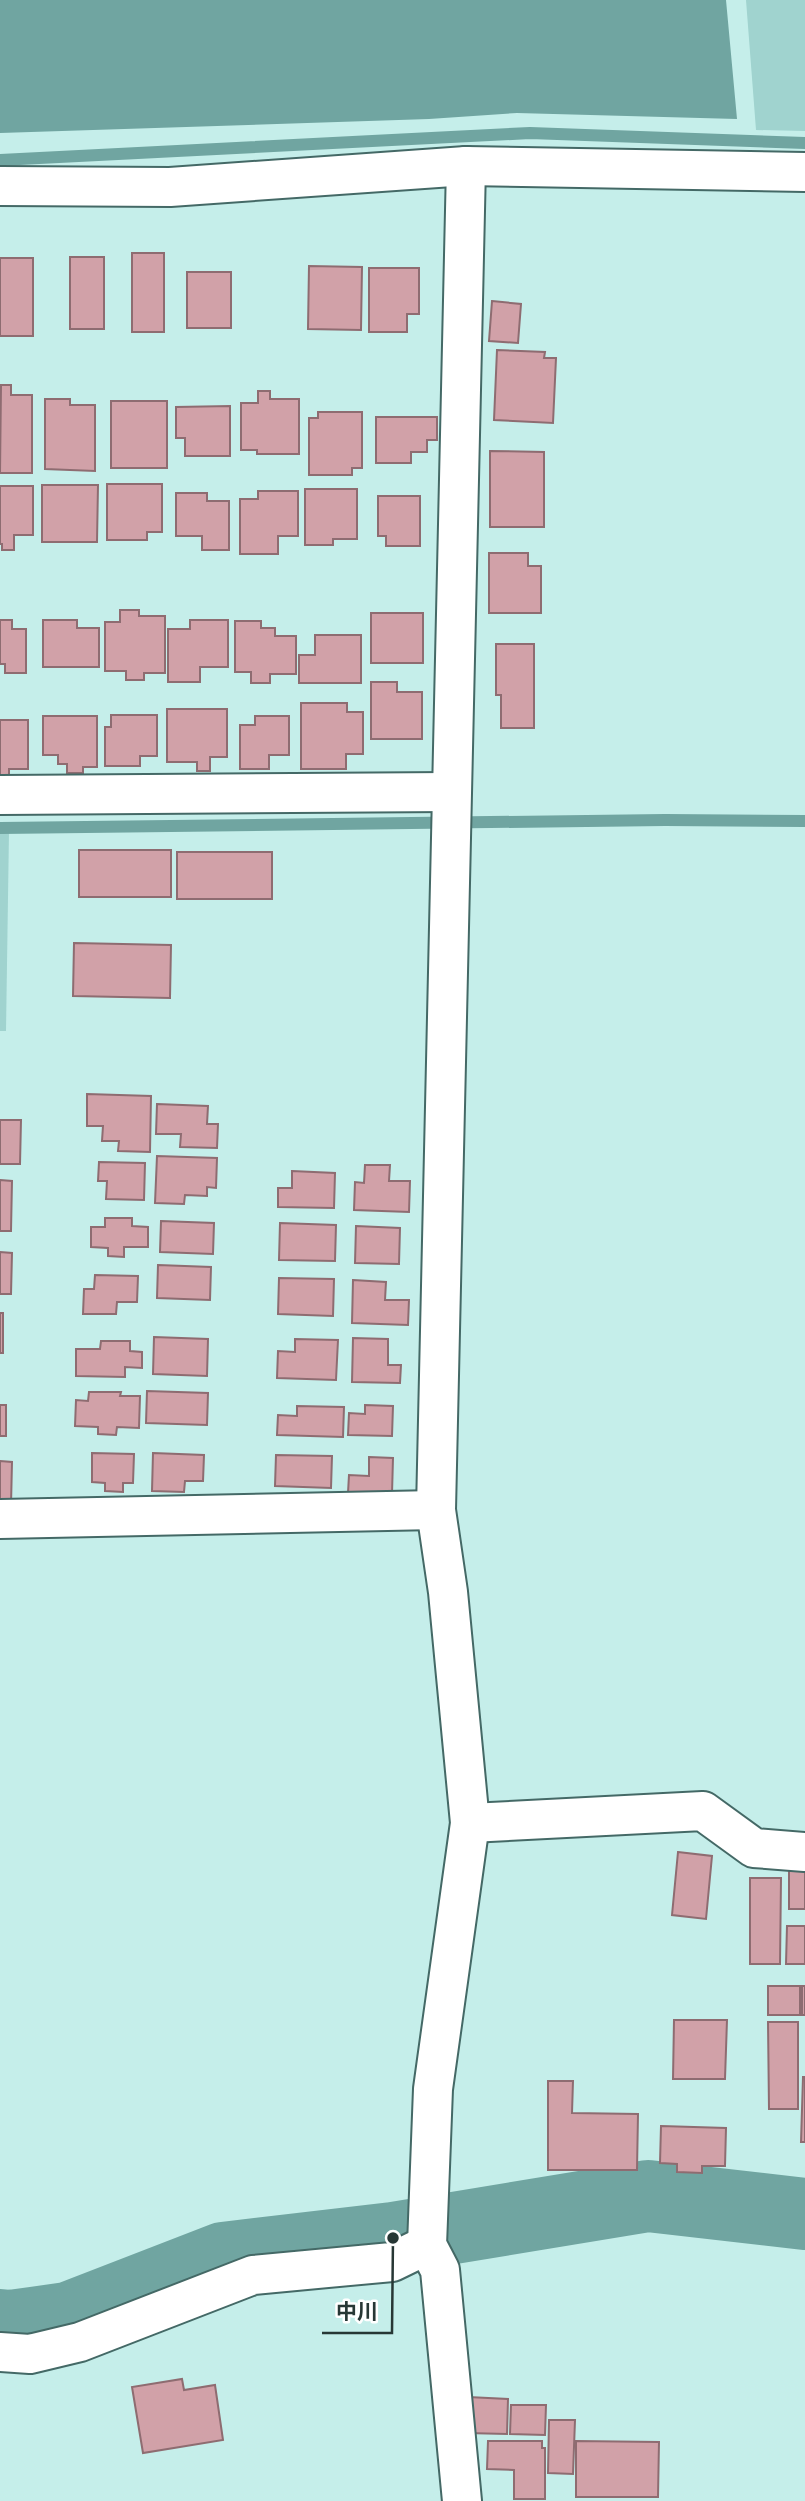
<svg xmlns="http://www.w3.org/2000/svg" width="805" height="2501" font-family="'Titillium Web','Noto Sans JP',sans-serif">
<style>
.green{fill:#a0d3cf}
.water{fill:#70a5a1}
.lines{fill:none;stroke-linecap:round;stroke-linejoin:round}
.stream{stroke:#70a5a1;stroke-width:12}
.river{stroke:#70a5a1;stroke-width:72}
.building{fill:#d1a1a8;stroke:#8e6c71;stroke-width:2}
.minor-casing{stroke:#446966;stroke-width:42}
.minor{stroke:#fff;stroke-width:38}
.leader{fill:none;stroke:#273735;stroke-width:2.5}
.callout-dot{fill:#273735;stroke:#fff;stroke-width:2.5}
.callout-label{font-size:21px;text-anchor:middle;font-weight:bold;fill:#273735;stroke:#fff;stroke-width:5;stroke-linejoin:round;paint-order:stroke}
</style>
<rect width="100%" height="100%" fill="#c5eeea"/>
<g class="green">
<polygon points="746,0 805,0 805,131 756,130"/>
<polygon points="0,831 9,831 6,1031 0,1031"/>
</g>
<polygon class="water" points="0,0 726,0 737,119 517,113 429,119 0,133"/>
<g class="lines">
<g class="stream">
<polyline points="0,160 530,133 805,143"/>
<polyline points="0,828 665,820 805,821"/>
</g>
<polyline class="river" points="0,2325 11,2326 68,2318 223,2258 393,2238 648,2196 805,2214"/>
</g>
<g class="building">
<rect x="132" y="253" width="32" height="79"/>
<rect x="70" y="257" width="34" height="72"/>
<rect x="0" y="258" width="33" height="78"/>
<polygon points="309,266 362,267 361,330 308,329"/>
<polygon points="369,268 419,268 419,314 407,314 407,332 369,332"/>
<rect x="187" y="272" width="44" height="56"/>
<polygon points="492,301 521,304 518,343 489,341"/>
<polygon points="497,350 545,352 544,358 556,358 553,423 494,420"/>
<polygon points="1,385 11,385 11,395 32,395 32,473 0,473"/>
<polygon points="258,391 270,391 270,399 299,399 299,454 257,454 257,450 241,450 241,403 258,403"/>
<polygon points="45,399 70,399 70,405 95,405 95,471 45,469"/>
<rect x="111" y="401" width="56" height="67"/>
<polygon points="230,406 230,456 185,456 185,438 176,438 176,407"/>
<polygon points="318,412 362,412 362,468 352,468 352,475 309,475 309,418 318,418"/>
<polygon points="376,417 437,417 437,440 427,440 427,452 411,452 411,463 376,463"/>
<polygon points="490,451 544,452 544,527 490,527"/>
<polygon points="107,484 162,484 162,532 147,532 147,540 107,540"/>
<polygon points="42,485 98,485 97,542 42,542"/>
<polygon points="0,486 33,486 33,535 14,535 14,550 2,550 2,544 0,544"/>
<polygon points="305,489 357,489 357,539 333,539 333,545 305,545"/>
<polygon points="258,491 298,491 298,536 278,536 278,554 240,554 240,499 258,499"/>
<polygon points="176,493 207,493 207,501 229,501 229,550 202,550 202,536 176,536"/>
<polygon points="378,496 420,496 420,546 386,546 386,536 378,536"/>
<polygon points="489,553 528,553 528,566 541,566 541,613 489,613"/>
<polygon points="120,610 139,610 139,616 165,616 165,673 144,673 144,680 126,680 126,671 105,671 105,622 120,622"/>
<rect x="371" y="613" width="52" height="50"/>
<polygon points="0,620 12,620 12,629 26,629 26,673 5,673 5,664 0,664"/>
<polygon points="43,620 77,620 77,628 99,628 99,667 43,667"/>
<polygon points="190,620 228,620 228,667 200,667 200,682 168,682 168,629 190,629"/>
<polygon points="235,621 261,621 261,628 275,628 275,636 296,636 296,674 270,674 270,683 251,683 251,672 235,672"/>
<polygon points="315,635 361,635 361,683 299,683 299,655 315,655"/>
<polygon points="496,644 534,644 534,728 501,728 501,695 496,695"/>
<polygon points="371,682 397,682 397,692 422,692 422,739 371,739"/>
<polygon points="301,703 347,703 347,712 363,712 363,754 346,754 346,769 301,769"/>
<polygon points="167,709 227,709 227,757 210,757 210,771 197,771 197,762 167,762"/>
<polygon points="111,715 157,715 157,756 140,756 140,766 105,766 105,727 111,727"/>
<polygon points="43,716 97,716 97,767 83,767 83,773 67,773 67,764 58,764 58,755 43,755"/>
<polygon points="255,716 289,716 289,755 269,755 269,769 240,769 240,725 255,725"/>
<polygon points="0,720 28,720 28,769 9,769 9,775 0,775"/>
<rect x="79" y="850" width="92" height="47"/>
<rect x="177" y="852" width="95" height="47"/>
<polygon points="74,943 171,945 170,998 73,996"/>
<polygon points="87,1094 151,1096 150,1152 118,1151 119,1141 102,1141 103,1126 87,1126"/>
<polygon points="157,1104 208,1106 207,1124 218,1124 217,1148 180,1147 181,1134 156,1134"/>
<polygon points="0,1120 21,1120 20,1164 0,1164"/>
<polygon points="157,1156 217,1158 216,1188 207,1187 207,1196 185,1195 184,1204 155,1203"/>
<polygon points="99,1162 145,1163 144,1200 106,1199 107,1181 98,1181"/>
<polygon points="365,1165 390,1165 389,1181 410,1181 409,1212 354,1210 355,1182 364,1183"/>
<polygon points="292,1171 335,1173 334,1208 278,1207 278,1188 292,1188"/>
<polygon points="0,1180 12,1181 11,1231 0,1231"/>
<polygon points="105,1218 132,1218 132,1226 148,1227 148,1247 124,1247 124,1257 108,1256 108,1248 91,1247 91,1227 105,1227"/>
<polygon points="161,1221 214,1223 213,1254 160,1252"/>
<polygon points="280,1223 336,1225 335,1261 279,1260"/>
<polygon points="356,1226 400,1228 399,1264 355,1263"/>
<polygon points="0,1252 12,1253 11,1294 0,1294"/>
<polygon points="158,1265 211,1267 210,1300 157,1298"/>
<polygon points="95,1275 138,1276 137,1302 117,1302 116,1314 83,1314 84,1289 94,1289"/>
<polygon points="279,1278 334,1279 333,1316 278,1314"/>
<polygon points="353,1280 386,1282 385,1300 409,1300 408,1325 352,1323"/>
<rect x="0" y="1313" width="3" height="40"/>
<polygon points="154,1337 208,1339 207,1376 153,1374"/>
<polygon points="353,1338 388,1339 388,1365 401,1365 400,1383 352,1382"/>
<polygon points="295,1339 338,1340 336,1380 277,1378 278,1351 295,1352"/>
<polygon points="101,1341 130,1341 130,1351 142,1352 142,1368 125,1367 125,1377 76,1376 76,1349 100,1349"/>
<polygon points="147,1391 208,1393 207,1425 146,1423"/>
<polygon points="89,1392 121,1392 120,1396 140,1396 139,1428 117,1427 116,1435 98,1434 98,1427 75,1426 76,1400 88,1401"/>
<rect x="0" y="1405" width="6" height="31"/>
<polygon points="365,1405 393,1406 392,1436 348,1435 349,1413 365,1414"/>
<polygon points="297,1406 344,1407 343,1437 277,1435 278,1415 297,1416"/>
<polygon points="92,1453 134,1454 133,1483 123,1483 123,1492 105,1491 105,1483 92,1482"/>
<polygon points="153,1453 204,1455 203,1481 185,1481 184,1492 152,1491"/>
<polygon points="276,1455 332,1456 331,1488 275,1486"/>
<polygon points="369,1457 393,1458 392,1494 348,1493 349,1475 369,1476"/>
<polygon points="0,1461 12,1462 11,1505 0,1505"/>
<polygon points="678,1852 712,1856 706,1919 672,1915"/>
<polygon points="789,1866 805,1867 805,1909 789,1909"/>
<polygon points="750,1878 781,1878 780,1964 750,1964"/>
<polygon points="787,1926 805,1926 805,1964 786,1964"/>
<rect x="768" y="1986" width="32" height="29"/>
<rect x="802" y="1986" width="3" height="29"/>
<polygon points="674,2020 727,2020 725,2079 673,2079"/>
<polygon points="768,2022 798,2022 798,2109 769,2109"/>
<polygon points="803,2077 805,2077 805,2142 801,2142"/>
<polygon points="548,2081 573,2081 572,2113 638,2114 637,2170 548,2170"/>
<polygon points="661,2126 726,2128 725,2166 702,2166 702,2173 677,2172 677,2164 660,2163"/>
<polygon points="182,2379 184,2390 215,2385 223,2440 143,2453 132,2387"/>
<polygon points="468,2397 508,2399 507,2434 466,2433"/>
<polygon points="511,2405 546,2405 545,2435 510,2434"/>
<polygon points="549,2420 575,2420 573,2474 548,2473"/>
<polygon points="488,2441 542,2441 542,2448 545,2448 545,2499 514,2499 514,2470 487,2469"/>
<polygon points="576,2441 659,2442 658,2497 576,2497"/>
</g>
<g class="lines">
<g class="minor-casing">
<g id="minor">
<polyline points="0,186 170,187 466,166 805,172"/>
<polyline points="0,795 451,792"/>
<polyline points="0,1519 436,1510"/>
<polyline points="470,1823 703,1811 754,1848 805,1852"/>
<polyline points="0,2352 30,2354 80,2342 253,2275 392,2262 427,2245"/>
<polyline points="462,2501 440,2270 427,2245 433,2089 470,1823 448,1592 436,1510 466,166"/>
</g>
</g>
<use href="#minor" class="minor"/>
</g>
<path class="leader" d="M393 2238L392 2333H322"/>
<circle class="callout-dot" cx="393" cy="2238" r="7"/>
<g class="callout-label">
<text x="357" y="2319">中川</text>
</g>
</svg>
